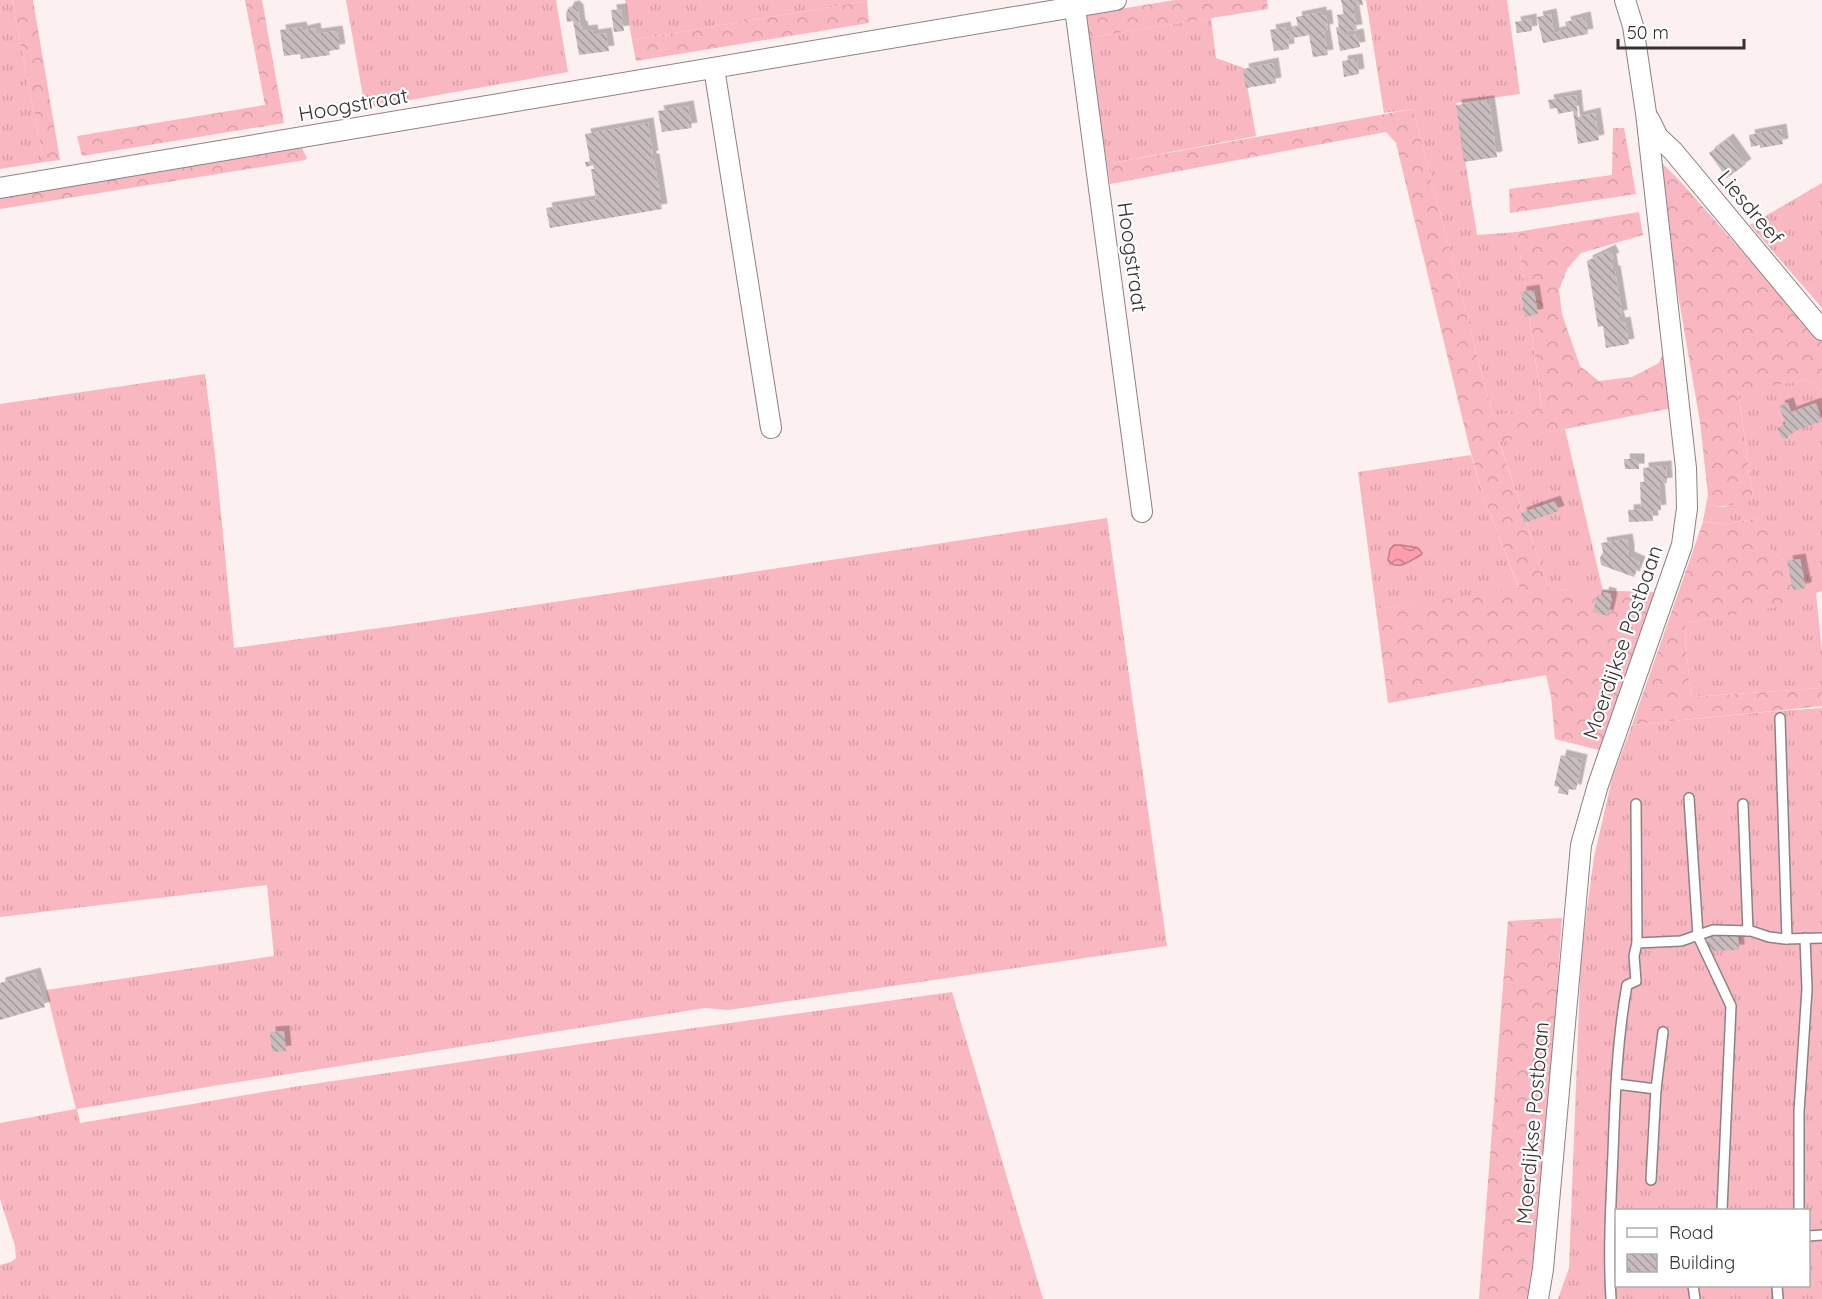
<svg xmlns="http://www.w3.org/2000/svg" width="1822" height="1299" font-family="Quicksand,sans-serif">
<style>
.grass{fill:url(#grass-tufts);fill-rule:evenodd}
.forest{fill:url(#forest-crowns)}
.water{fill:url(#water-waves);stroke:#c27d88;stroke-width:1.5}
.building{fill:url(#building-back-hatch);filter:url(#shadow)}
.lines{fill:none;stroke-linecap:round;stroke-linejoin:round}
.service-casing{stroke:#8d8283;stroke-width:12}
.minor-casing{stroke:#8d8283;stroke-width:22}
.service{stroke:#fff;stroke-width:9}
.minor{stroke:#fff;stroke-width:20}
.labels{text-anchor:middle;dominant-baseline:central;stroke-width:4.5;stroke-linejoin:round;paint-order:stroke}
.street-label{font-size:21px;fill:#363132;stroke:#fff}
</style>
<defs>
<pattern id="grass-tufts" width="24" height="20" patternUnits="userSpaceOnUse" patternTransform="scale(1.5)"><rect width="24" height="20" fill="#f9b7c1"/><path d="M3 7l-1-3M5 7V3M7 7l1-3M15 17l-1-3M17 17v-4M19 17l1-3" fill="none" stroke="#d69ea6"/></pattern>
<pattern id="forest-crowns" width="20" height="18" patternUnits="userSpaceOnUse" patternTransform="scale(1.5)"><rect width="20" height="18" fill="#f9b7c1"/><path d="M2 6a3 3 0 1 1 6 0M12 15a3 3 0 1 1 6 0" fill="none" stroke="#d69ea6"/></pattern>
<pattern id="water-waves" width="16" height="10" patternUnits="userSpaceOnUse" patternTransform="scale(1.5)"><rect width="16" height="10" fill="#fe9ead"/><path d="M0 5q4-4 8 0t8 0" fill="none" stroke="#ce818d"/></pattern>
<pattern id="building-back-hatch" width="6" height="6" patternUnits="userSpaceOnUse" patternTransform="scale(1.5)"><rect width="6" height="6" fill="#c8bcbe"/><path d="M-1 5l2 2M0 0l6 6M5-1l2 2" fill="none" stroke="#a3999b"/></pattern>
<filter id="shadow"><feDropShadow dx="5.5" dy="-5.5" stdDeviation="0" flood-color="#0004"/></filter>
</defs>
<rect width="100%" height="100%" fill="#fcf0f1"/>
<g class="grass">
<polygon points="0,0 12,0 44,162 0,169"/>
<polygon points="346,0 556,0 568,72 365,108"/>
<polygon points="625,0 867,0 867,1 632,40"/>
<polygon points="1366,0 1507,0 1520,94 1456,103 1477,235 1517,232 1542,407 1493,416 1413,109 1384,113"/>
<polygon points="1211,18 1216,58 1244,68 1256,136 1107,164 1087,38"/>
<polygon points="1822,183 1822,308 1750,225"/>
<polygon points="205,374 216,463 234,648 423,622 1107,518 1167,946 728,1010 705,1008 219,1085 77,1109 80,1123 293,1087 622,1038 952,992 1043,1299 0,1299 0,1265 11,1262 16,1258 15,1246 0,1199 0,1123 76,1109 46,990 274,956 267,885 0,917 0,404"/>
<polygon points="1809,380 1822,392 1822,591 1816,593 1822,652 1822,688 1691,697 1685,636 1686,623 1795,603 1783,560 1770,549 1759,518 1726,524 1703,522 1706,505 1724,507 1753,497 1738,390"/>
<polygon points="1565,429 1603,591 1549,589 1499,441"/>
<polygon points="1471,455 1483,495 1519,589 1376,609 1358,472"/>
<path d="M1822,708V1299H1558L1569,1268L1581,955L1594,857L1612,779L1632,725L1765,712ZM1616,1210H1808V1286H1616Z"/>
</g>
<g class="forest">
<polygon points="12,0 33,0 60,160 44,162"/>
<polygon points="245,0 262,0 284,123 82,156 77,136 265,105"/>
<polygon points="1175,0 1267,0 1268,9 1087,38 1083,15"/>
<polygon points="867,1 869,23 636,61 632,40"/>
<polygon points="1413,109 1493,416 1542,406 1517,232 1639,212 1643,235 1581,253 1567,269 1559,290 1562,314 1580,366 1599,381 1632,377 1659,363 1663,353 1672,408 1499,442 1549,589 1656,592 1599,750 1555,739 1551,696 1546,675 1388,703 1376,609 1519,588 1483,495 1469,446 1396,143 1386,132 1110,184 1107,164"/>
<polygon points="1613,128 1624,128 1636,194 1510,213 1509,189 1612,175"/>
<polygon points="300,144 307,158 305,160 0,209 0,194"/>
<path d="M1654,155L1680,181L1822,342V392L1809,380L1738,391L1753,497C1735,505 1726,508 1706,505L1708,495L1700,422Z"/>
<polygon points="1759,518 1769,525 1770,549 1783,560 1793,563 1795,604 1686,623 1685,636 1691,697 1822,688 1822,706 1632,725 1703,522 1726,524"/>
<polygon points="1562,918 1544,1189 1530,1299 1479,1299 1508,921"/>
</g>
<path class="water" d="M1394,545H1401L1418,548L1422,553L1421,555C1409,561 1397,572 1388,560L1390,549Z"/>
<g class="building">
<polygon points="1341,0 1362,0 1363,5 1353,6 1357,30 1347,31 1348,36 1358,34 1360,47 1340,51 1336,27 1339,27 1337,15 1344,14"/>
<polygon points="574,6 578,10 580,26 582,26 583,31 592,30 593,35 606,33 609,51 579,55 573,21 567,22 566,13 569,7"/>
<polygon points="621,9 624,31 614,32 611,10"/>
<polygon points="1321,12 1321,16 1326,15 1328,29 1324,30 1328,55 1313,57 1309,35 1288,39 1289,49 1274,51 1270,30 1285,27 1286,32 1293,31 1292,28 1298,27 1296,17"/>
<polygon points="1551,14 1554,33 1567,30 1565,22 1585,17 1588,34 1543,43 1537,17"/>
<polygon points="1531,19 1532,31 1517,33 1515,22"/>
<polygon points="301,27 302,31 315,28 316,34 337,31 340,49 329,51 330,55 301,59 300,54 284,56 280,30"/>
<polygon points="1357,59 1359,74 1344,77 1342,61"/>
<polygon points="1273,63 1276,83 1246,88 1243,69"/>
<polygon points="1576,95 1578,117 1595,113 1599,140 1578,144 1573,111 1558,114 1557,108 1550,109 1548,100"/>
<polygon points="1489,101 1497,157 1464,162 1456,105"/>
<polygon points="688,106 692,128 662,132 658,111"/>
<polygon points="648,123 653,156 651,156 651,159 654,159 662,209 550,228 546,208 596,200 591,169 594,169 593,165 586,167 585,162 590,161 585,134"/>
<polygon points="1781,129 1783,144 1760,148 1760,145 1751,147 1749,135"/>
<polygon points="1728,139 1746,164 1727,178 1709,153"/>
<polygon points="1610,250 1614,258 1611,259 1613,271 1615,271 1621,308 1622,315 1618,316 1620,323 1625,322 1629,344 1606,348 1603,326 1598,327 1587,261"/>
<polygon points="1534,290 1538,314 1525,317 1521,292"/>
<polygon points="1788,403 1791,412 1816,403 1822,421 1790,433 1787,439 1782,438 1777,428 1786,424 1779,406"/>
<polygon points="1624,459 1639,459 1639,469 1625,469"/>
<polygon points="1666,466 1667,483 1659,484 1661,510 1652,511 1653,521 1629,522 1628,510 1641,509 1640,482 1644,482 1643,468"/>
<polygon points="1555,501 1559,511 1524,523 1521,513"/>
<polygon points="1627,539 1629,550 1629,557 1640,562 1634,577 1601,565 1600,558 1603,552 1601,543"/>
<polygon points="1800,559 1806,588 1793,590 1787,561"/>
<polygon points="1604,592 1611,594 1611,598 1612,598 1608,616 1593,612 1597,595 1603,595"/>
<polygon points="1561,755 1582,760 1576,790 1569,789 1568,795 1558,793 1559,787 1554,786"/>
<polygon points="1708,934 1738,934 1739,950 1708,951"/>
<polygon points="35,973 45,1007 0,1020 0,983"/>
<polygon points="284,1031 286,1051 272,1052 270,1032"/>
</g>
<g class="lines">
<g class="service-casing">
<g id="service">
<polyline points="1780,718 1787,939"/>
<polyline points="1689,798 1698,936 1731,1006 1722,1210"/>
<polyline points="1636,804 1637,943"/>
<polyline points="1743,804 1748,931"/>
<polyline points="1616,1084 1656,1089 1663,1032"/>
<polyline points="1651,1180 1656,1089"/>
<polyline points="1799,1210 1799,1112 1807,989 1805,938"/>
<polyline points="1808,1236 1822,1235"/>
<polyline points="1693,1286 1695,1299"/>
<polyline points="1777,1286 1778,1299"/>
<path d="M1611,1299C1608,1250 1611,1202 1613,1153C1615,1097 1617,1040 1627,985L1636,981L1634,956L1637,943L1681,941L1713,930L1751,931L1769,937L1785,939L1822,938"/>
</g>
</g>
<g class="minor-casing">
<g id="minor">
<polyline points="1075,8 1142,512"/>
<polyline points="714,68 771,428"/>
<polyline points="1649,119 1658,137 1673,151 1822,330"/>
<polyline points="0,188 1116,0"/>
<polyline points="1538,1299 1543,1269 1581,845 1598,785 1682,545 1687,508 1686,468 1646,113 1633,26 1625,0"/>
</g>
</g>
<use href="#service" class="service"/>
<use href="#minor" class="minor"/>
</g>
<g class="labels">
<g class="street-label">
<text transform="translate(353 104) rotate(-10)">Hoogstraat</text>
<text transform="translate(1751 207) rotate(50)">Liesdreef</text>
<text transform="translate(1133 257) rotate(82)">Hoogstraat</text>
<text transform="translate(1622 642) rotate(-71)">Moerdijkse Postbaan</text>
<text transform="translate(1532 1123) rotate(-85)">Moerdijkse Postbaan</text>
</g>
</g>
<rect x="1615" y="1209" width="195" height="78" fill="#ffffff" stroke="#afadad" stroke-width="1.5"/>
<rect x="1627" y="1228" width="30" height="9" fill="#ffffff" stroke="#afadad" stroke-width="1.5"/>
<text x="1669" y="1239" font-size="18" fill="#363132">Road</text>
<rect x="1627" y="1254" width="30" height="18" fill="url(#building-back-hatch)" stroke="#afadad" stroke-width="1.5"/>
<text x="1669" y="1269" font-size="18" fill="#363132">Building</text>
<path d="M1618 39v9h126v-9" fill="none" stroke="#363132" stroke-width="3"/>
<text x="1627" y="39" font-size="18" fill="#363132" stroke="#ffffff" stroke-width="4.5" paint-order="stroke">50 m</text>
</svg>
